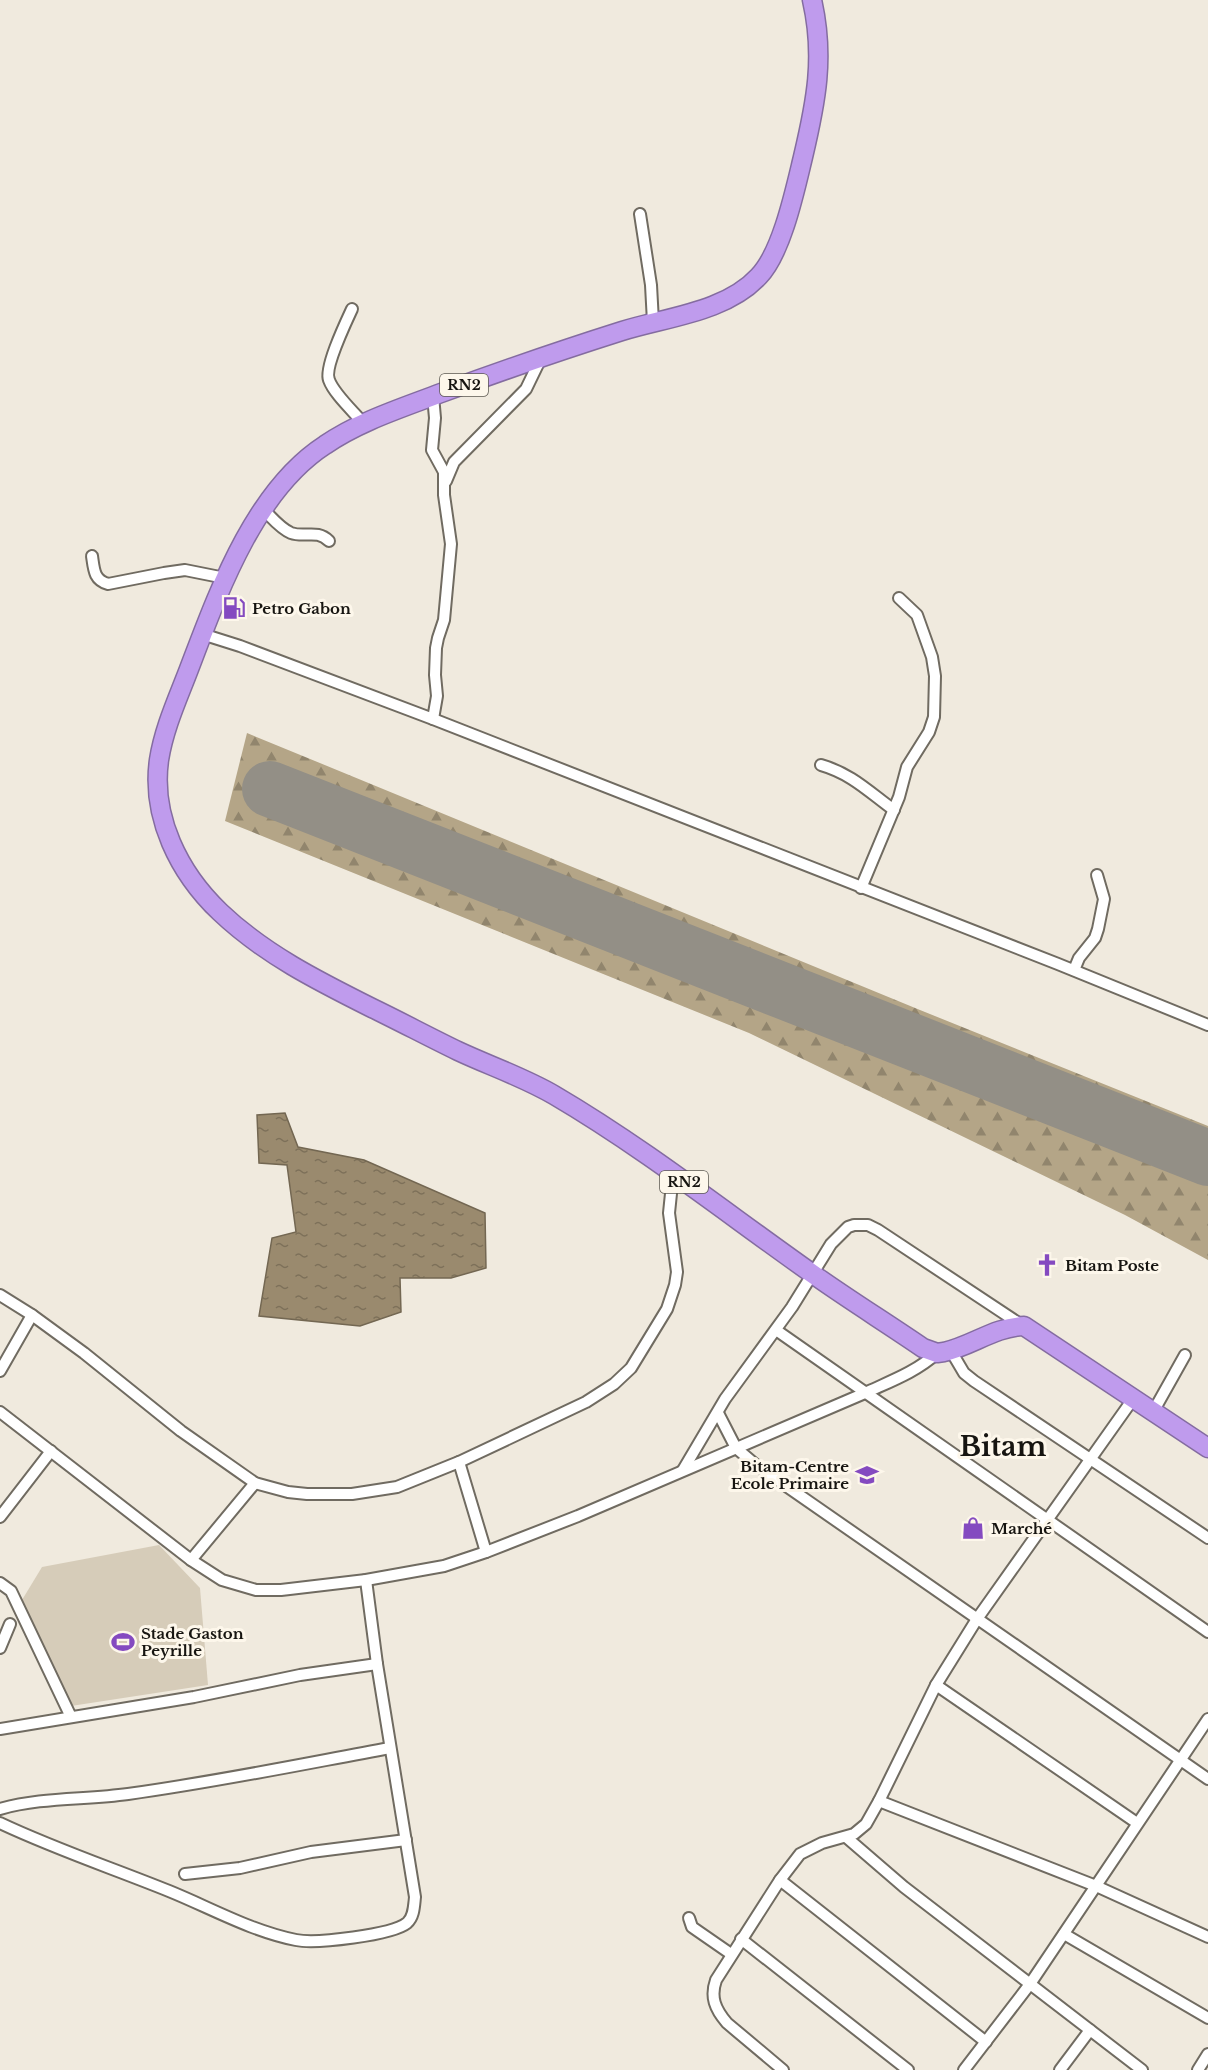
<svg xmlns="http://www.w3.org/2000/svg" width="1208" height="2070" font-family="'Libre Baskerville',serif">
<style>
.green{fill:#d6ccb9}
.forest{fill:url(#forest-firs)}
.water{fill:url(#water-ripples);stroke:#736752;stroke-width:1.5}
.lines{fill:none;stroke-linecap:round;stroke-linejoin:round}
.runway{stroke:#938f86;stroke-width:56}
.street-casing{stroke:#706b61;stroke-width:14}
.highway-casing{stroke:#846ca0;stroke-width:21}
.street{stroke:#fff;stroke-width:10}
.highway{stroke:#bf9bed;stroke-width:18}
.labels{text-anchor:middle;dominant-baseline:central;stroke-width:6;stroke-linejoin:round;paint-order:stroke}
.shield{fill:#fdf7eb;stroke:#5c5952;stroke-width:1.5}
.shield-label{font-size:14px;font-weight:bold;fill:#171511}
.poi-label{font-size:15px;font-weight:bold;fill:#171511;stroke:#fdf7eb;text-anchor:start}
.town-label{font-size:27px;font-weight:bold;fill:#171511;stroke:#fdf7eb}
</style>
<defs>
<pattern id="forest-firs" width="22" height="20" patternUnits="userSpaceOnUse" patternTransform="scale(1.5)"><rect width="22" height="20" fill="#b4a587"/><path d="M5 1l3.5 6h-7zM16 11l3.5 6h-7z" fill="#91856d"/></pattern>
<pattern id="water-ripples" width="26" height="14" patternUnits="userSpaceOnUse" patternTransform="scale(1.5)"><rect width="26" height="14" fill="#9a8a6e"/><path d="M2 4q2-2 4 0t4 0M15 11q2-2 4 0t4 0" fill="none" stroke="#7d7059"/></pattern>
</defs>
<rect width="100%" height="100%" fill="#f0eade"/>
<polygon class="green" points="159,1545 200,1588 208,1685 71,1706 22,1600 42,1567"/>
<polygon class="forest" points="247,733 920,1010 1208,1126 1208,1260 1125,1215 749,1033 225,821"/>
<polygon class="water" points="285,1113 298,1147 364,1160 485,1213 486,1268 451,1278 400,1278 401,1312 360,1326 259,1316 272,1238 296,1232 287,1165 259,1163 257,1115"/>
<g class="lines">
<polyline class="runway" points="270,789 1208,1158"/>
<g class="street-casing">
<g id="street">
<polyline points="640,214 651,285 653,322"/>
<path d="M352,309C346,322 324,368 329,380C334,394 354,412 364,424"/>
<polyline points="446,481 454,462 526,389 541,358"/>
<path d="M264,510C272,518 281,529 291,533C305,538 317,529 329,541"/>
<path d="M92,556C94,570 94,580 108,584L164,573L185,570L225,578"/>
<polyline points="202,634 240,646 433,719 1058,964 1208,1025"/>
<polyline points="433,719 437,696 435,675 436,648 438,638 444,620 451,544 444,495 444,472 432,450 435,418 433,396"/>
<path d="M821,765C852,774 869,792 894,810"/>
<polyline points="861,888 899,797 907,767 929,732 934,717 935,676 932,657 917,615 899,598"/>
<polyline points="1074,970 1079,958 1095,938 1098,929 1104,899 1097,875"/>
<polyline points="0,1295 32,1315 84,1353 181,1431 255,1483 288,1492 307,1494 352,1494 397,1487 459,1462 586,1402 614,1384 631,1368 667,1309 675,1285 677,1272 669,1213 673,1174"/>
<polyline points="776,1330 1208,1632"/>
<polyline points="951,1351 964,1373 974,1381 1208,1538"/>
<polyline points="0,1371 32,1315"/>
<path d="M0,1412L191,1560L222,1580L256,1590H281L366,1580L444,1566L486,1552L578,1516L865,1393C891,1381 916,1372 937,1353"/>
<polyline points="1153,1412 1185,1355"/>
<polyline points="718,1413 736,1448 756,1465 1208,1779"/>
<polyline points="459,1462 486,1552"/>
<polyline points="683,1470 725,1399 792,1307 831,1244 848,1227 854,1225 868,1225 878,1230 1023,1326"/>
<polyline points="0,1517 51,1451"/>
<polyline points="191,1560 255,1483"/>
<polyline points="0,1583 11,1591 71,1717"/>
<polyline points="0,1648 10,1624"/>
<polyline points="936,1685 1137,1823"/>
<polyline points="0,1729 194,1697 300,1675 377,1664"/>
<polyline points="879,1801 1096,1886 1208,1937"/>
<path d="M0,1809C41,1797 85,1800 128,1794C216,1782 303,1764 390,1748"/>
<path d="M0,1823C55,1849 112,1868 169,1891C211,1908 251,1931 296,1940C316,1944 392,1935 407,1923C414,1917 414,1906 415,1897L377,1664L366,1580"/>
<polyline points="846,1837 904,1887 1142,2070"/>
<polyline points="185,1874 240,1868 311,1852 406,1840"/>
<polyline points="780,1880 986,2042"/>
<polyline points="689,1918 692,1927 731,1954"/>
<polyline points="1064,1934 1208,2018"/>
<polyline points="741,1939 908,2070"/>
<path d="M783,2070L727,2023C715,2009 710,1997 716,1980L780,1880L800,1854L822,1843L854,1834L866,1824L879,1801L936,1685L977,1619L1133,1399"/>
<polyline points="964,2070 1030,1984 1208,1719"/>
<polyline points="1060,2070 1090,2030"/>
<polyline points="1198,2070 1208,2054"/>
</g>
</g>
<g class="highway-casing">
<path id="highway" d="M812,0C825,57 816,102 803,157C795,190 782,252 759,276C726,312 667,317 622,331C562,350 501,371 441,393C402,408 360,421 325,445C254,491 218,593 189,669C178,698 164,728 159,760C151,817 179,873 220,912C264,954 318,981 372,1008C401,1022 429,1037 458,1051C490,1066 523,1077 554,1095C646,1149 730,1216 817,1277C851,1301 888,1324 923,1348L937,1353L944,1352C972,1346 994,1327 1024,1326L1208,1448"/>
</g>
<use href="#street" class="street"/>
<use href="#highway" class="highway"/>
</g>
<defs>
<g id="fuel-bare" transform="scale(1.8)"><path d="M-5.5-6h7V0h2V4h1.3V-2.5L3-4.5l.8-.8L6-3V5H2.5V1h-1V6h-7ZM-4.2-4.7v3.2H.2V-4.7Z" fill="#844ac0" stroke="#fdf7eb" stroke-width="2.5" paint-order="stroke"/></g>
<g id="church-bare" transform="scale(1.8)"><path d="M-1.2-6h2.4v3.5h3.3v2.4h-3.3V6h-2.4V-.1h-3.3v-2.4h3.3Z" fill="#844ac0" stroke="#fdf7eb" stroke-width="2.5" paint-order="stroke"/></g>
<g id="school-bare" transform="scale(1.8)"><path d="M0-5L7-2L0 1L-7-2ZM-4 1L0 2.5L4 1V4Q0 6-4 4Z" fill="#844ac0" stroke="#fdf7eb" stroke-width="2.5" paint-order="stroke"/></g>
<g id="shop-bare" transform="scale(1.8)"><path d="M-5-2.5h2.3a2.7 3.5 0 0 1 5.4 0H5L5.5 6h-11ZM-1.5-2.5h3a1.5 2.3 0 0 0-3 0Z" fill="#844ac0" stroke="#fdf7eb" stroke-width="2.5" paint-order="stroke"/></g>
<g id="stadium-bare" transform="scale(1.8)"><path d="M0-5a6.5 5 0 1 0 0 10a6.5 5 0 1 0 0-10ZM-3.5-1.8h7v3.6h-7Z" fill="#844ac0" stroke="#fdf7eb" stroke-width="2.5" paint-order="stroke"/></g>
</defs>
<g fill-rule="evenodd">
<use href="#fuel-bare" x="234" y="608"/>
<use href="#church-bare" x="1047" y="1265"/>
<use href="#school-bare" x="867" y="1475"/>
<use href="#shop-bare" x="973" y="1528"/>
<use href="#stadium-bare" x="123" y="1642"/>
</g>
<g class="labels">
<g class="shield">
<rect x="440" y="374" width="48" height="22" rx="4.5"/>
<rect x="660" y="1171" width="48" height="22" rx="4.5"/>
</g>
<g class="shield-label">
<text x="464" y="385">RN2</text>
<text x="684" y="1182">RN2</text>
</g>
<g class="poi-label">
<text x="252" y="608">Petro Gabon</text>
<text x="1065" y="1265">Bitam Poste</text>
<text x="849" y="1466" text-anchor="end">Bitam-Centre<tspan x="849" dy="17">Ecole Primaire</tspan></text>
<text x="991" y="1528">Marché</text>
<text x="141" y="1633">Stade Gaston<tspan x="141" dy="17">Peyrille</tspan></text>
</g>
<g class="town-label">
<text x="1003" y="1446">Bitam</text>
</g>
</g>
</svg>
